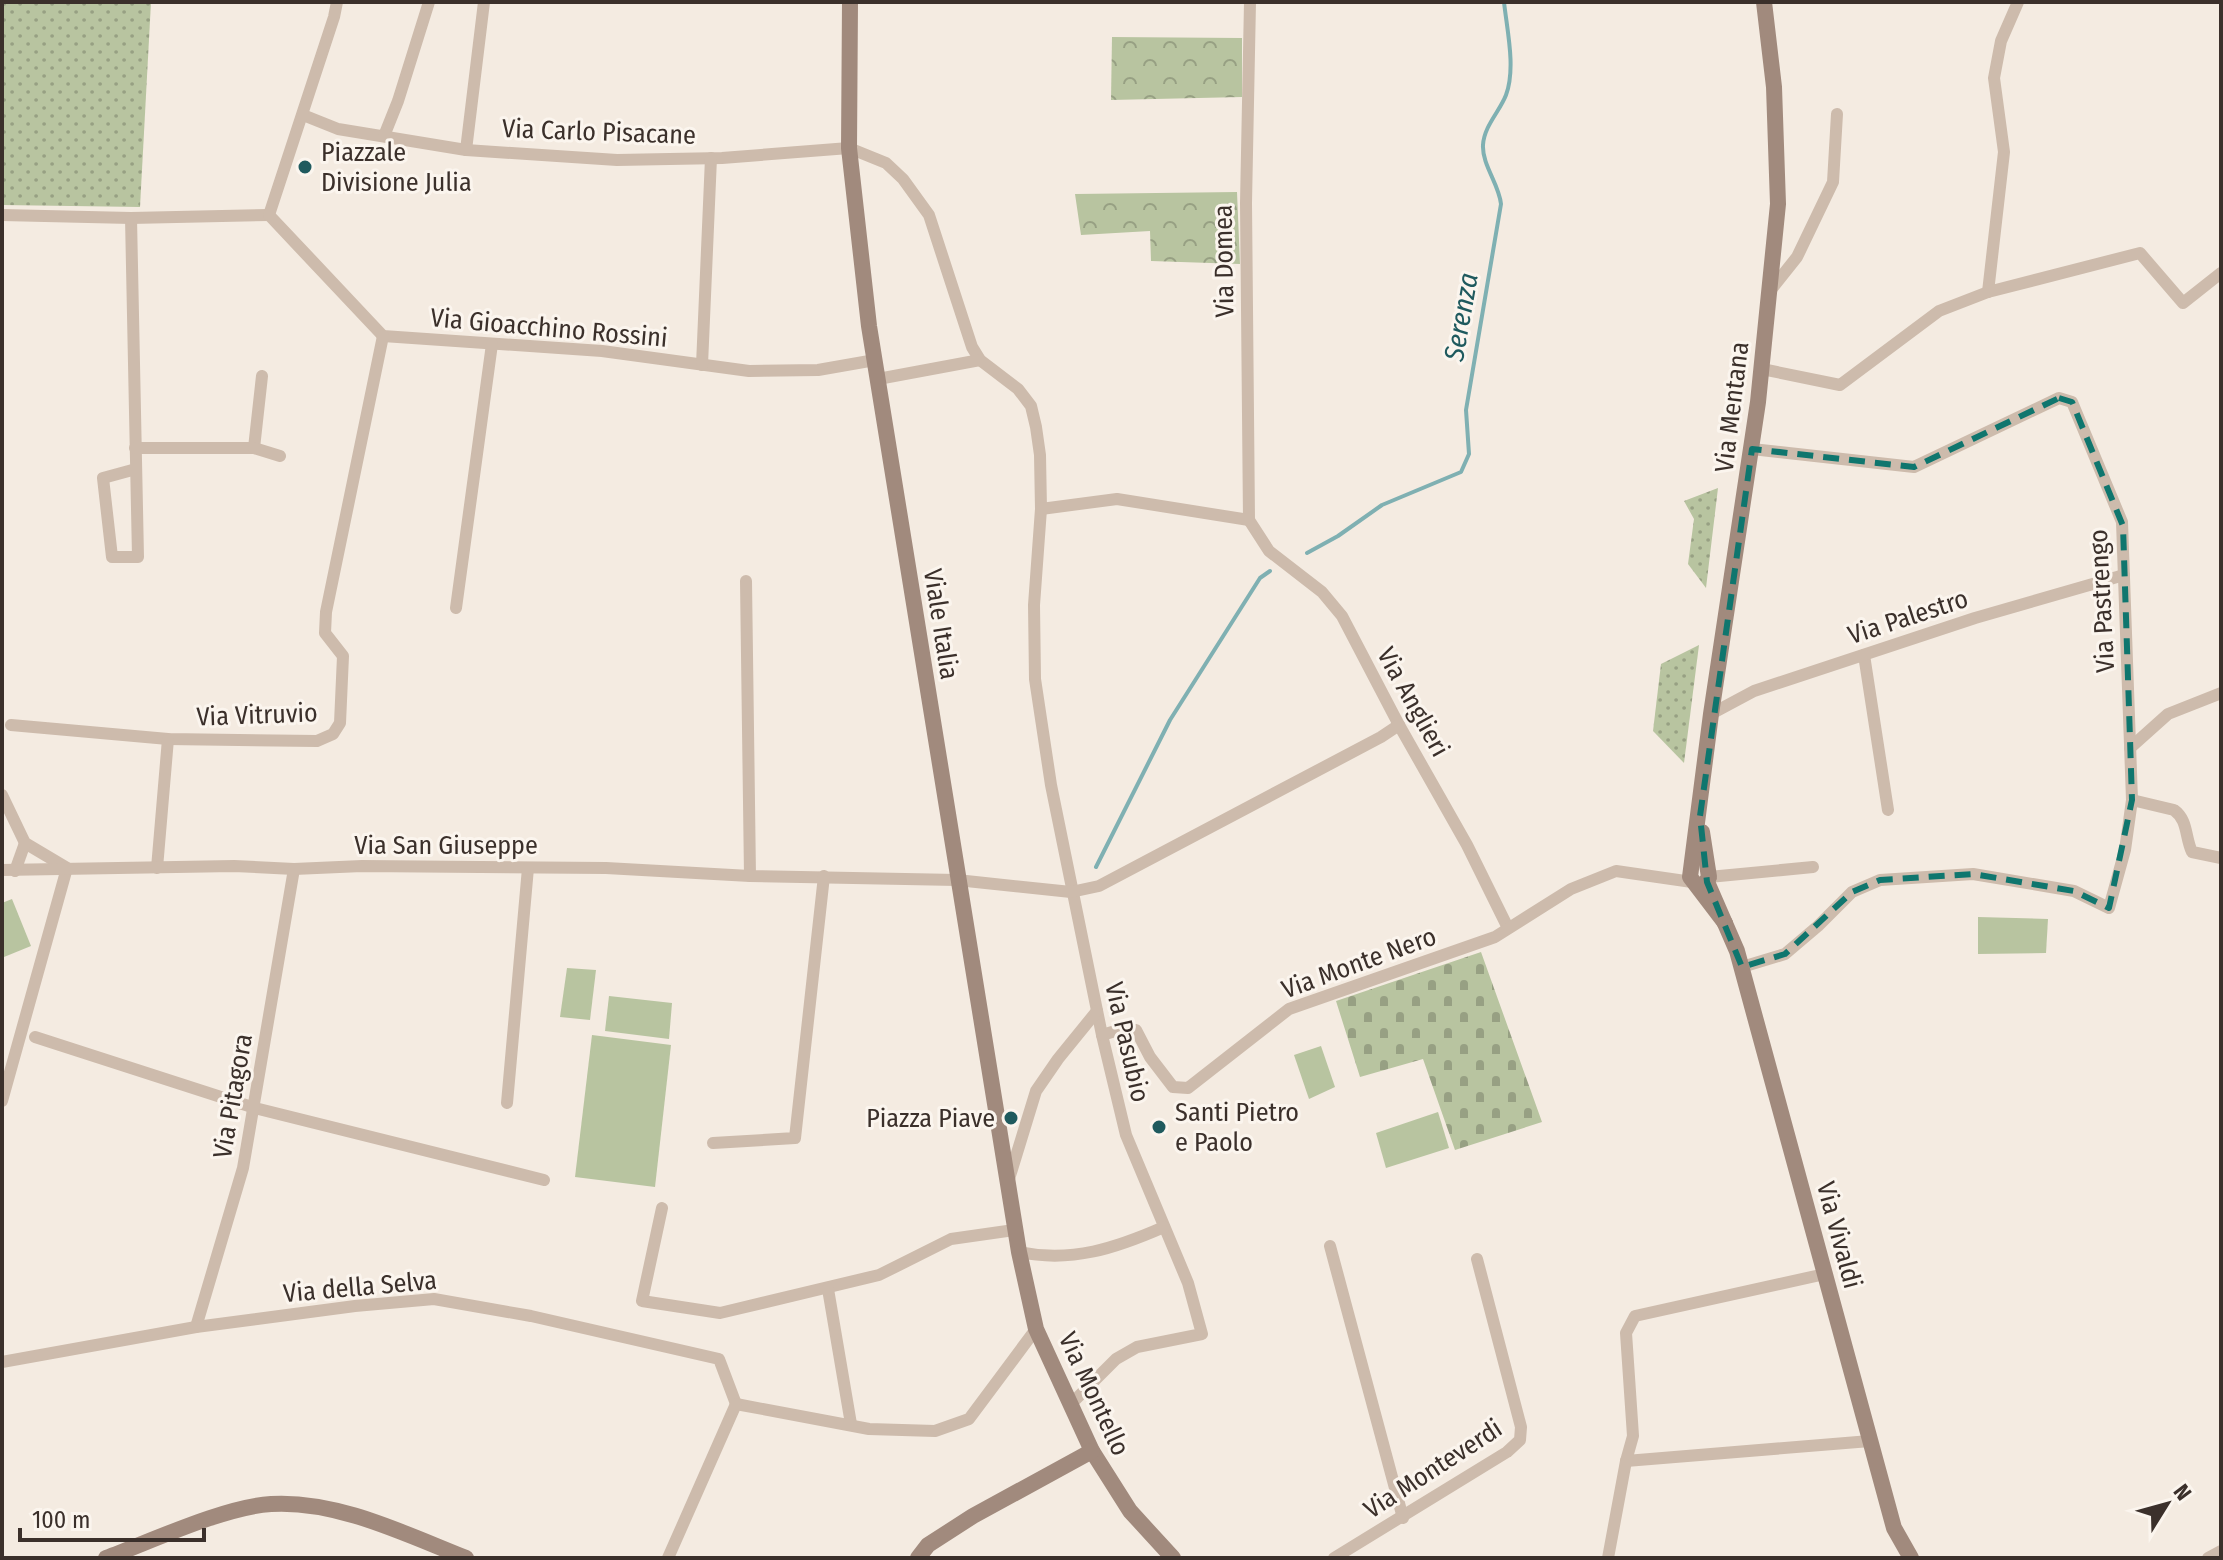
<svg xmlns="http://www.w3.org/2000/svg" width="2223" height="1560" font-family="'Fira Sans Condensed',sans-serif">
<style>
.grass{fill:url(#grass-dots)}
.forest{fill:url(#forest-crowns)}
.cemetery{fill:url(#cemetery-stones)}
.pitch{fill:#b8c4a0}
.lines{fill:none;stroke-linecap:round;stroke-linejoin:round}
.stream{stroke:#7fb0b2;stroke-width:4}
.street{stroke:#cdbbac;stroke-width:12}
.secondary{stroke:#a18a7d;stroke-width:16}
.marked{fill:none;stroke:#0f766e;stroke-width:6;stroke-dasharray:16 10;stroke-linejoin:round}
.poi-dot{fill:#1f5a5e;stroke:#fbf5ee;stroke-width:3}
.labels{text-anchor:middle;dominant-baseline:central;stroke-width:6;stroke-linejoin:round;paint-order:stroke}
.street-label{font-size:26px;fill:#3b302b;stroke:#fbf5ee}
.poi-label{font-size:26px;fill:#3b302b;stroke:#fbf5ee;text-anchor:start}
.water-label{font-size:28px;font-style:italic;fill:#1f5a5e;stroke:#fbf5ee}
</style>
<defs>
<pattern id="grass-dots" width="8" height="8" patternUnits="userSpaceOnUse" patternTransform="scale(2)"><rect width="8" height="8" fill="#b8c4a0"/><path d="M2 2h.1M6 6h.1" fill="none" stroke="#97a083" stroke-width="1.8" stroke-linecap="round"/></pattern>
<pattern id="forest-crowns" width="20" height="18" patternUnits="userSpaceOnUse" patternTransform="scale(2)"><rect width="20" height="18" fill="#b8c4a0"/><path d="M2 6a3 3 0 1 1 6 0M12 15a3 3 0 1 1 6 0" fill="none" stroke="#97a083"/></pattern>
<pattern id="cemetery-stones" width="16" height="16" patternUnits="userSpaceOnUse" patternTransform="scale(2)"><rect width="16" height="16" fill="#b8c4a0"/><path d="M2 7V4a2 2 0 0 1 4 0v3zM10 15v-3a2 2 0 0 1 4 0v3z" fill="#97a083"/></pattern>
</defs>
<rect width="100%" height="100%" fill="#f4ebe1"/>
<g class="grass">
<polygon points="2,2 151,2 140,207 2,205"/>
<polygon points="1718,488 1706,588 1688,564 1694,519 1684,501"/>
<polygon points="1699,645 1684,763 1653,731 1661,664"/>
</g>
<g class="forest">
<polygon points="1112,37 1242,38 1242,97 1111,100"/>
<polygon points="1237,192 1240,264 1151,261 1150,231 1081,235 1075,194"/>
</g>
<polygon class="cemetery" points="1481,952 1542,1122 1455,1150 1423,1059 1360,1077 1336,1001"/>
<g class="pitch">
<polygon points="12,899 31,946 4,957 2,951 2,903"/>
<polygon points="1978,917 2048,919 2046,953 1978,954"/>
<polygon points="567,968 596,970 590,1020 560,1017"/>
<polygon points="609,996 672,1003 669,1039 605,1031"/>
<polygon points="592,1035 671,1045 655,1187 575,1177"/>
<polygon points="1321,1046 1335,1087 1309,1099 1294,1055"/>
<polygon points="1438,1112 1449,1148 1386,1168 1376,1133"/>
</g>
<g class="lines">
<g class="stream">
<path d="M1307,553L1338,536L1382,505L1461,472L1469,454L1466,410L1501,204C1499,184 1482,165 1483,145C1484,126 1500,111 1506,95C1516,68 1507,30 1504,2"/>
<polyline points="1096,867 1170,720 1260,578 1270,571"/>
</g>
<g class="street">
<polyline points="1250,2 1246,203 1249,520 1269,551 1322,592 1342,616 1399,725 1467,845 1508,928"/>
<polyline points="303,115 338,129 466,150 617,160 722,158 849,148 886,163 903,179 929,215 972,347 980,360 1018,389 1031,406 1036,427 1040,455 1041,509 1034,605 1035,679 1051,785 1102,1035 1126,1135 1188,1283 1202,1334 1137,1347 1116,1359 1070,1405"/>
<polyline points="384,136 398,101 429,2"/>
<polyline points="466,150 484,2"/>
<polyline points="2,215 131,218 269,215"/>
<polyline points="269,215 383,336 602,351 749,371 818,370 875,360"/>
<polyline points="269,215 334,17 337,2"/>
<polyline points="131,218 138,557 112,557 103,478 136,469"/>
<polyline points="1770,291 1797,257 1833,182 1837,114"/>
<polyline points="1988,292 2004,152 1994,78 2001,41 2018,2"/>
<polyline points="702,365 711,158"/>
<polyline points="1762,369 1840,385 1939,311 1988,292 2140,253 2183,303 2221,273"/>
<polyline points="878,379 980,360"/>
<polyline points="135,448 254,448 262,376"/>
<polyline points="254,448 280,456"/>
<polyline points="1041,509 1117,499 1249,520"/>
<polyline points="746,581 750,876"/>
<polyline points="456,608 492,344"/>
<polyline points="1864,655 1888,810"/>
<polyline points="1711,714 1754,691 1975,618 2124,575"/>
<polyline points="11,725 168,739 317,741 333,734 340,723 343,656 325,633 326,612 383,336"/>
<polyline points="2130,748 2168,714 2221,693"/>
<polyline points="2,795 25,843 67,868 2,1101"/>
<path d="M2132,800L2174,810C2188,820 2185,837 2192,852L2221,858"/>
<polyline points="157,868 168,739"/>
<polyline points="2,870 234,866 294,869 362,866 606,868 750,876 957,880 1071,892 1099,886 1381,737 1399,725"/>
<polyline points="15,871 25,843"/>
<polyline points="1709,877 1813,867"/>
<polyline points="1742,967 1785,954 1818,926 1852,892 1880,880 1973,874 2074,891 2109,908 2125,850 2132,800 2122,522 2072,402 2059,398 1914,467 1752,449"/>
<polyline points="1102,1035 1122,1029 1136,1030 1150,1057 1173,1087 1188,1088 1289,1009 1495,937 1571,889 1616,871 1692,882"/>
<polyline points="35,1037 255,1108 544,1180"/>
<polyline points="507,1103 528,868"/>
<polyline points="713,1143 795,1138 824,876"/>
<polyline points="1009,1179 1036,1091 1058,1059 1097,1011"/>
<polyline points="662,1208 642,1301 720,1313 879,1275 951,1239 1014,1230"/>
<polyline points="1330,1246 1403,1518"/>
<path d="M1019,1252C1072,1263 1116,1248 1164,1227"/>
<polyline points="828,1289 851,1424"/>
<polyline points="196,1327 243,1168 294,869"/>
<polyline points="2,1362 196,1327 355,1306 434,1299 531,1316 719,1359 736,1404"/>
<polyline points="736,1404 869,1429 935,1431 969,1419 1036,1329"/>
<polyline points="1626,1461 1870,1441"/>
<polyline points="668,1558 736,1404"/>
<polyline points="1334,1558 1507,1452 1520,1440 1521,1427 1477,1259"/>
<polyline points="1608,1558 1626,1461 1633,1436 1626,1333 1635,1316 1825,1274"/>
<polyline points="2208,1558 2221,1551"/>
</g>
<g class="secondary">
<polyline points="850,2 849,148 869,326 1019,1252 1036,1329 1092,1451 1130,1511 1173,1558"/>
<polyline points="1707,882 1737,951 1894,1528 1911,1558"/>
<polyline points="1698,886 1704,885 1709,877 1702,832"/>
<polyline points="1725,923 1690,877 1711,714 1758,402 1778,204 1774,87 1764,2"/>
<path d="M106,1558C152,1541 224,1507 271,1504C337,1500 405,1534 466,1558"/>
<polyline points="918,1558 928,1545 973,1516 1092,1451"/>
</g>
</g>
<path class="marked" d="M2059,398L2072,402L2123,526L2132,800L2109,908L2074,891L1973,874L1880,880L1852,892L1785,954L1742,967L1707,882L1700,816L1752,449L1914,467Z"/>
<g class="poi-dot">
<circle cx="305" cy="167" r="8"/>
<circle cx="1011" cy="1118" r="8"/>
<circle cx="1159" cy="1127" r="8"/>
</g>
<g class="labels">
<g class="street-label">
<text transform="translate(599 132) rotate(2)">Via Carlo Pisacane</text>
<text transform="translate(1224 261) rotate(-91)">Via Domea</text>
<text transform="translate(549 328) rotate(5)">Via Gioacchino Rossini</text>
<text transform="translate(1732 407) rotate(-83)">Via Mentana</text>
<text transform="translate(2102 601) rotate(-93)">Via Pastrengo</text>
<text transform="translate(1908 617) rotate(-18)">Via Palestro</text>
<text transform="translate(941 624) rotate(81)">Viale Italia</text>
<text transform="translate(1413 702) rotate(61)">Via Anglieri</text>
<text transform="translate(257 715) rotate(-2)">Via Vitruvio</text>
<text x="446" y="845">Via San Giuseppe</text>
<text transform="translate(1359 963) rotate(-20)">Via Monte Nero</text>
<text transform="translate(1127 1042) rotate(77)">Via Pasubio</text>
<text transform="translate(233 1096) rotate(-80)">Via Pitagora</text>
<text transform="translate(1839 1235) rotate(75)">Via Vivaldi</text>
<text transform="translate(360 1287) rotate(-5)">Via della Selva</text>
<text transform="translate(1094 1394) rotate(65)">Via Montello</text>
<text transform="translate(1433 1469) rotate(-33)">Via Monteverdi</text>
</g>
<g class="poi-label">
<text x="321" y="152">Piazzale<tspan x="321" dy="30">Divisione Julia</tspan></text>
<text x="1175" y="1112">Santi Pietro<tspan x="1175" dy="30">e Paolo</tspan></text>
<text x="995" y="1118" text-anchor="end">Piazza Piave</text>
</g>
<g class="water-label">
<text transform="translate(1461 317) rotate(-80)">Serenza</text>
</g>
</g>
<rect width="2223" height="1560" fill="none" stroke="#3b302b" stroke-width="8"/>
<g transform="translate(2167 1504) rotate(53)" stroke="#fbf5ee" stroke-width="6" paint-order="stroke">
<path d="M0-6L14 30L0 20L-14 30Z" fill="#3b302b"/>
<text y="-12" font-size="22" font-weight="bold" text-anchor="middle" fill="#3b302b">N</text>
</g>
<path d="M20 1528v12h184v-12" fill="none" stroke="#3b302b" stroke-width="4"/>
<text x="32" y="1528" font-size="24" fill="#3b302b" stroke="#fbf5ee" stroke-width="6" paint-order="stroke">100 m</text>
</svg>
